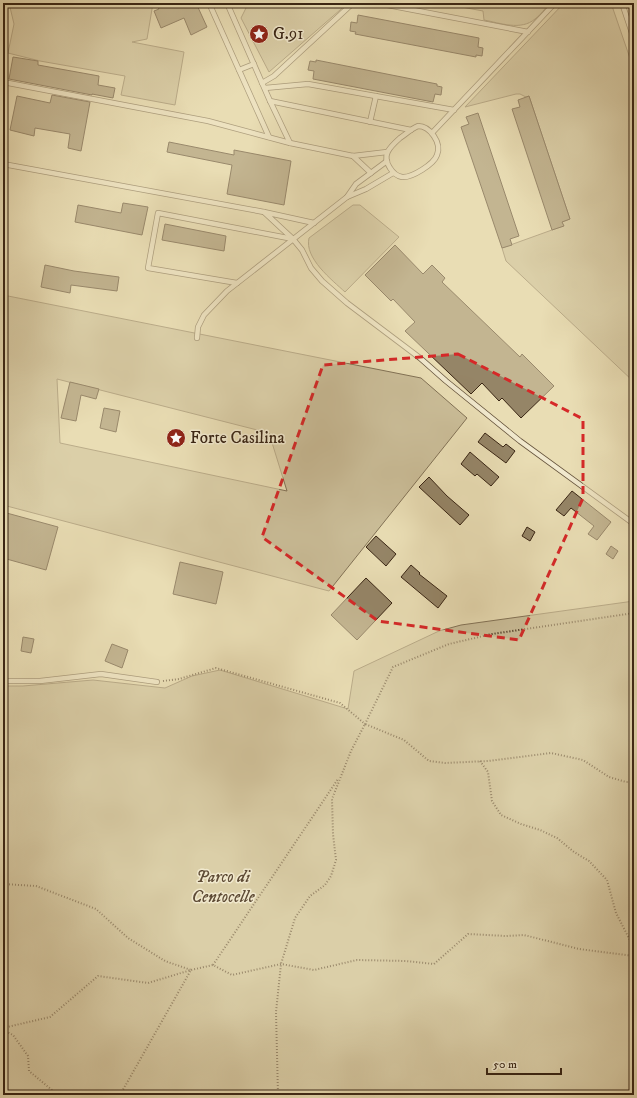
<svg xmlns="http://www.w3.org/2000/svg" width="637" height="1098" font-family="'IM FELL DW Pica',serif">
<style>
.green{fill:#cbbe99;stroke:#827256;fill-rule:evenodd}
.building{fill:#958567;stroke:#392514}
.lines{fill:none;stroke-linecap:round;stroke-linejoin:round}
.service-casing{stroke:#65533c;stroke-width:6}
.path{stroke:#392514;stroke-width:2;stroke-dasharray:1 2;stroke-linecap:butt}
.service{stroke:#f1e9ce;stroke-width:4.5}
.marked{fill:none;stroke:#d62828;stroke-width:3;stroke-dasharray:8 5;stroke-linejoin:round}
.labels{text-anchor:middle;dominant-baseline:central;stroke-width:3;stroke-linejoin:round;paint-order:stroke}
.poi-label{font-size:17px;fill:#392514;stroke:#f1e9ce;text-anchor:start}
.park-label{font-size:17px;font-style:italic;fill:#5e4b35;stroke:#f1e9ce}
</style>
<rect width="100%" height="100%" fill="#e9ddb4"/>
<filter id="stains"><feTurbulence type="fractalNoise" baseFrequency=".005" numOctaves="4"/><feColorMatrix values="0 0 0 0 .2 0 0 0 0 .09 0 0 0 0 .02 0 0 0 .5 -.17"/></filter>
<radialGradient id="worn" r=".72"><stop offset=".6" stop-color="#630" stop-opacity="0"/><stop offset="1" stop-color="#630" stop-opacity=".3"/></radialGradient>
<g class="green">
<polygon points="9,3 153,3 147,39 132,42 184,52 175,105 121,95 125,76 40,61 8,53 14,24"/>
<polygon points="244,3 348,3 269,72 241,18 246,8"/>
<path d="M440,3H550C545,8 541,15 535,19C521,31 500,23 484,20L483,11Z"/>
<polygon points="564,3 611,3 634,70 634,382 506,261 502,248 563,226 562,222 570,219 529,96 526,97 520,94 516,94 465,107"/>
<path d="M353,205H360L399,237L345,292C332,280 304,258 309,238Z"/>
<path d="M3,295L421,378L467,418L329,591L3,505ZM57,379L269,433L287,491L60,443Z"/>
<polygon points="634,601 634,1095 3,1095 3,686 23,686 93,680 165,688 192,676 220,670 348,709 354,671 439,631 461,625"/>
</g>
<g class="building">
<polygon points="163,3 196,3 207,27 191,35 184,18 161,28 154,11 159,9 157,6"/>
<polygon points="358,15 479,38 478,47 483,48 482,56 476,55 476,57 355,34 356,32 350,31 351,22 357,23"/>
<polygon points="13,57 38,61 38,65 99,76 98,85 115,88 113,98 92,94 92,95 9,79"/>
<polygon points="316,60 437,84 437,86 442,87 441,95 435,94 433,102 313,79 314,71 308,70 310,61 316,62"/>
<polygon points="52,95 90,102 81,151 68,148 70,134 35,128 34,136 10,130 17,96 50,103"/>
<polygon points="529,96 570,219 562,222 564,226 552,230 512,109 520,107 518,100"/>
<polygon points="478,113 519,236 510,239 512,245 502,248 461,127 469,124 466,117"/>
<polygon points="169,142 234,155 234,150 291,161 284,205 227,194 232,165 167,152"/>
<polygon points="123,203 148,207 142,235 75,222 78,205 121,213"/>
<polygon points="165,224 226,236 224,251 162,240"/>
<polygon points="395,245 423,274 432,265 445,278 442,282 520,357 522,354 554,386 521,418 502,398 499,401 482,383 471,394 405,331 415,322 393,299 391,301 365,275"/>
<polygon points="45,265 74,271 119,277 117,291 71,285 70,293 41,287"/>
<polygon points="70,382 99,389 96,399 81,395 76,421 61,418"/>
<polygon points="104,408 120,411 116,432 100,428"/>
<polygon points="485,433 503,447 506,444 515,451 506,463 478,442"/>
<polygon points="470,452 499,477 491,486 477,474 475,476 461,464"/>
<polygon points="429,477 447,496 469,515 460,525 419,487"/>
<polygon points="572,491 611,522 597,540 588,534 594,526 571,508 564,516 556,510"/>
<polygon points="3,512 58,527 46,570 3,558"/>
<polygon points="527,527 535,532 530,541 522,536"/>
<polygon points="376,536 396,554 386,566 366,547"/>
<polygon points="611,546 618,551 613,559 606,554"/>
<polygon points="180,562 223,572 216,604 173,594"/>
<polygon points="411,565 420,573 419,574 447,596 438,608 401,577"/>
<polygon points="366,578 392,603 357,640 331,615"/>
<polygon points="23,637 34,639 31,653 21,651"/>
<polygon points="112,644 128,650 122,668 105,661"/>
</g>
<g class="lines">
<g class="service-casing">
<g id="service">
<polyline points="209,3 269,137"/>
<polyline points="227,3 270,101 290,143"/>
<polyline points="377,3 528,32"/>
<polyline points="622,3 634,39"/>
<polyline points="239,70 254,64"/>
<polyline points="3,82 208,121 290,143 353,156 387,152"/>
<polyline points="262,83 274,76 353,3"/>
<polyline points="265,88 308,84 454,110"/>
<polyline points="270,101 411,130"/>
<polyline points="370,122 376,96"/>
<path d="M418,126C430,126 442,143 437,155C434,164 412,178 402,177C397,176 393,173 390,168C381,155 390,147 400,138C406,134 411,129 418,126Z"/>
<polyline points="432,133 555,3"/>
<polyline points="353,156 371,173"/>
<polyline points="3,164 264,212"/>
<polyline points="347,197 366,189 393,173"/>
<polyline points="293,239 264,212 314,223"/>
<polyline points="237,283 148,268 158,213 293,239 302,250 311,268 322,281 347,303 420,358 446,381 520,441 634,524"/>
<polyline points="197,338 198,327 204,315 227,291 347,197 356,184 387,161"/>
<polyline points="3,681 40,681 101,674 157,682"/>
</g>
</g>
<g class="path">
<polyline points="163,681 179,679 216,668 340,703 365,724 393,667 449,644 492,634 634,613"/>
<polyline points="480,761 488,772 492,801 501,815 521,824 540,830 557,838 574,852 589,861 607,880 616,913 634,948"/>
<polyline points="3,884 36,886 96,909 128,938 165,961 191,970 120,1095"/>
<polyline points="213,965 338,779"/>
<polyline points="3,1028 50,1017 98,976 148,983 191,970 213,965 232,975 281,964 314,970 357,960 406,961 434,964 468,934 506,936 524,935 579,949 634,956"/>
<polyline points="3,1030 13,1035 28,1056 29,1071 58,1095"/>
<polyline points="278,1095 276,1012 281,964 295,918 310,896 325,885 331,876 336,860 333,834 332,799 351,751 365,724 404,740 429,761 445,763 488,761 551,753 583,760 609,777 626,782 634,782"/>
</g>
<use href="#service" class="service"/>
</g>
<path d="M0 0H637V1098H0ZM458,354L583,419V498L519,640L378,621L262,537L323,365Z" fill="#e9ddb4" fill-opacity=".55" fill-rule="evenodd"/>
<path class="marked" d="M458,354L583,419V498L519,640L378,621L262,537L323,365Z"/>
<defs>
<g id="sight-disc" transform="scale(1)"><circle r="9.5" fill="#8f2418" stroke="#f1e9ce"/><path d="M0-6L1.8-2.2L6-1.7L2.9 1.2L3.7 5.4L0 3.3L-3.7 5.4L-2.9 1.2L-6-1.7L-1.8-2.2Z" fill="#fff"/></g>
</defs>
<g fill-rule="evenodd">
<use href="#sight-disc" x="259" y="34"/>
<use href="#sight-disc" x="176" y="438"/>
</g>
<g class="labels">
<g class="poi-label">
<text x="273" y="34">G.91</text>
<text x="190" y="438">Forte Casilina</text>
</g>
<g class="park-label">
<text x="223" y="877">Parco di<tspan x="223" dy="20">Centocelle</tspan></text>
</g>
</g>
<rect width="637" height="1098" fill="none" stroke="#e9ddb4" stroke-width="16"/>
<rect x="4" y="4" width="629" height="1090" fill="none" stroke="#392514" stroke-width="2"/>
<rect x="8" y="8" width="621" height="1082" fill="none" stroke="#392514"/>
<path d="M487 1068v6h74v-6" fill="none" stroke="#392514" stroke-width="2"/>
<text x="493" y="1068" font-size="12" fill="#392514" stroke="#f1e9ce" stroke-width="3" paint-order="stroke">50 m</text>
<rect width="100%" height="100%" filter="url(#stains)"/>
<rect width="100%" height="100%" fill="url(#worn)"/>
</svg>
